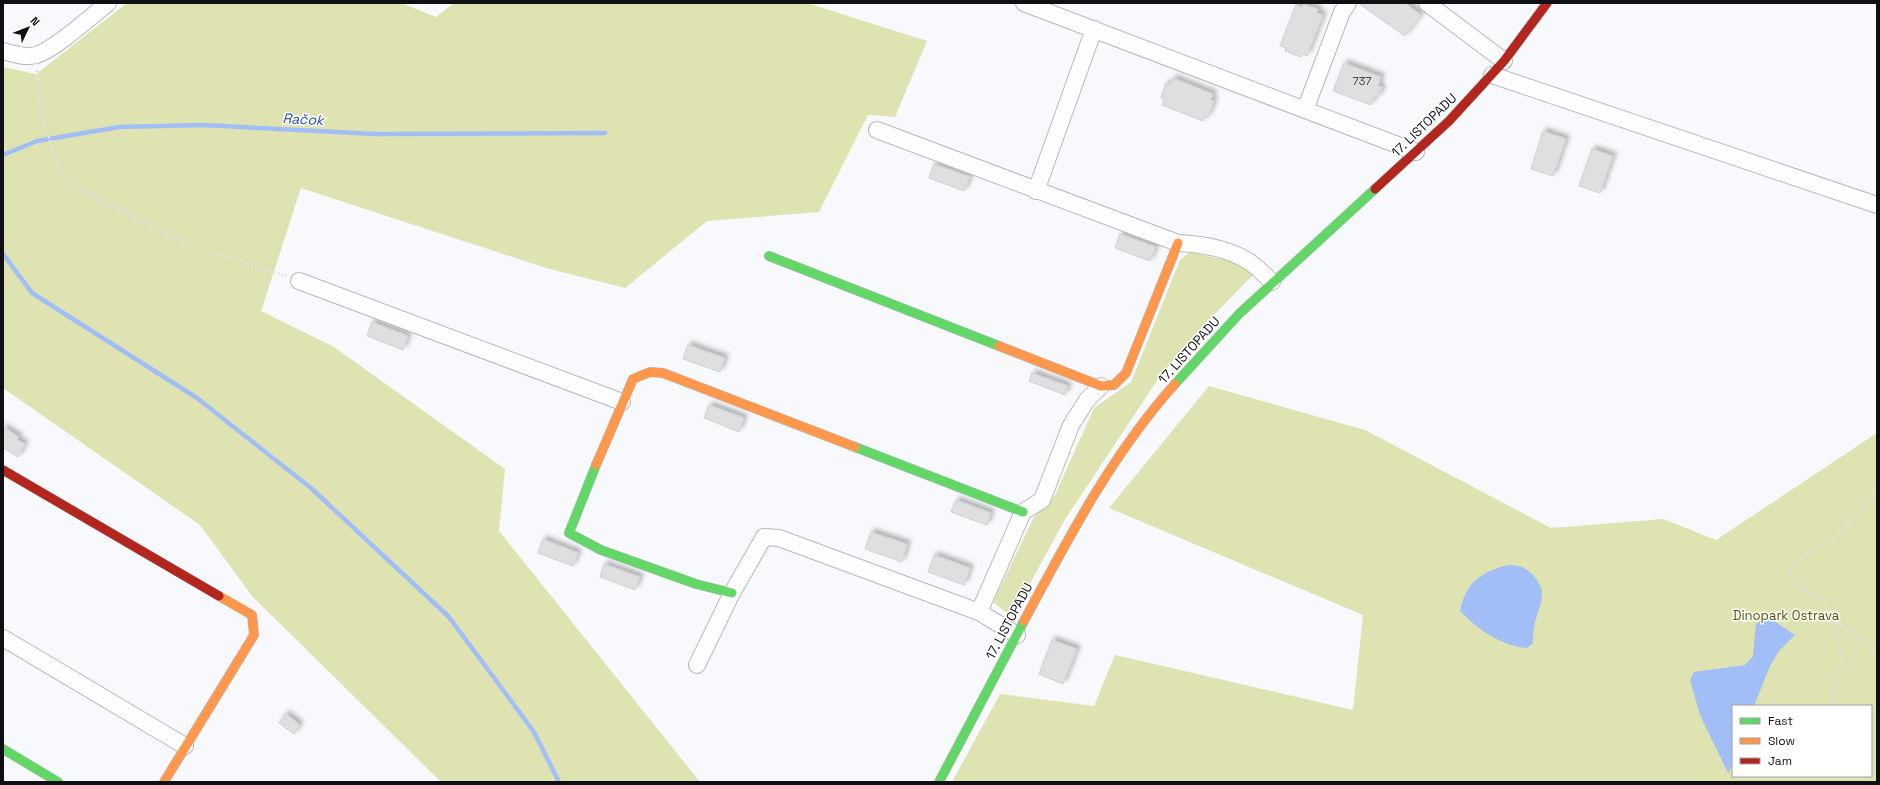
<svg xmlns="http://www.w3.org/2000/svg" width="1880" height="785" font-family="'Space Grotesk',sans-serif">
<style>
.green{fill:#dfe3b1;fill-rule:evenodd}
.water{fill:#a2bef6}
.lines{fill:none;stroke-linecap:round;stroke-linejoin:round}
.stream{stroke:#a2bef6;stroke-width:4.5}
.building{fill:#dfdfe2;stroke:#d0d0d2;filter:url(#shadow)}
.street-casing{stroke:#b7b9bc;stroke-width:18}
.fast-casing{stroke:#b7b9bc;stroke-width:10}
.slow-casing{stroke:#b7b9bc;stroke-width:10}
.jam-casing{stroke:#b7b9bc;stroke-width:10}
.path{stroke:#e2e2e3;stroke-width:2.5;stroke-dasharray:2 2;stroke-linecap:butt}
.street{stroke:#fefeff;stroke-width:16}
.fast{stroke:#63d668;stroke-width:9}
.slow{stroke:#ff974d;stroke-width:9}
.jam{stroke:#b3261e;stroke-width:9}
.labels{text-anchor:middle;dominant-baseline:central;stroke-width:3;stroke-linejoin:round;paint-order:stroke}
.number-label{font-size:11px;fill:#434447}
.street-label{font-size:13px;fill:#0f1013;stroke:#fff}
.park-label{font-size:13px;fill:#515404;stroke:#fff}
.water-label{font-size:14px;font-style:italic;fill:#274da9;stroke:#fff}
</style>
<defs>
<filter id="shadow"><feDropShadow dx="3.5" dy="-3.5" stdDeviation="2" flood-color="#0004"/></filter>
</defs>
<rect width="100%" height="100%" fill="#f7f9fc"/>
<g class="green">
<polygon points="127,3 401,3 436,17 454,3 807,3 927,41 895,117 868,115 819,212 707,221 625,288 546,268 301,188 261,311 334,347 505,469 499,531 700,782 441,782 252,596 200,525 3,388 3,67 36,74"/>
<polygon points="1190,252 1242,264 1254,274 1201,328 1160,376 1064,521 1012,617 993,602 1034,517 1055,495 1094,408 1131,382 1180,260"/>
<path d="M1209,386L1365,430L1551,528L1663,519L1716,540L1877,433V782H952L1000,694L1094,706L1115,655L1353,710L1363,615L1109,508ZM1733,706H1871V776H1733Z"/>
</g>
<g class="water">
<path d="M1508,565C1519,565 1525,567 1533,575C1551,595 1537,607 1534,628C1533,633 1533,638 1533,643L1527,648C1503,647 1476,628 1460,611C1466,582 1481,572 1508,565Z"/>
<polygon points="1763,619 1774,621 1795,635 1779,651 1770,666 1754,706 1733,706 1733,762 1729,773 1727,771 1700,715 1690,680 1694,672 1745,665 1753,656 1756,624"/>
</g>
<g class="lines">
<g class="stream">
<polyline points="3,155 37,141 119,127 203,125 375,134 605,133"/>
<polyline points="3,254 32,293 197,398 311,488 449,617 534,732 559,782"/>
</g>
</g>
<g class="building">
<polygon points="1358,3 1405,3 1421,15 1405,36"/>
<polygon points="1303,4 1318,9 1317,13 1323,15 1307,56 1302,54 1301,57 1285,51 1286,48 1280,46 1296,5 1302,7"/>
<polygon points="1344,63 1381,77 1378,86 1382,87 1378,98 1374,96 1371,105 1333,91"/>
<polygon points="1173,78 1213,94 1211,100 1214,101 1208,117 1205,116 1203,121 1162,105 1164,99 1161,98 1166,83 1170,85"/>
<polygon points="1543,131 1566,139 1553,176 1531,169"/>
<polygon points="1592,149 1613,156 1600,193 1579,186"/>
<polygon points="934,164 970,177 964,191 929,178"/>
<polygon points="1120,234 1156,247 1150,261 1115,248"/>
<polygon points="372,322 408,336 403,350 367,336"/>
<polygon points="688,345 725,358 720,372 683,359"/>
<polygon points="1032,373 1068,386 1065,395 1029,381"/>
<polygon points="709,405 744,418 739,432 704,418"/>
<polygon points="3,427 19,437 17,440 25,444 18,457 3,448"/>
<polygon points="956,500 991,513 987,525 951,512"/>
<polygon points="871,532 907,544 902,562 865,549"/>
<polygon points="543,539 578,553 573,566 538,553"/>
<polygon points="934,555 970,568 964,585 928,572"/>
<polygon points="604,564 640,577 635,590 600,577"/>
<polygon points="1052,640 1077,649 1063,684 1039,674"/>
<polygon points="286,714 300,725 294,734 279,723"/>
</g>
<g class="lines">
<g class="street-casing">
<g id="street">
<polyline points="1024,3 1416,152"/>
<polyline points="1427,3 1504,61"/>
<path d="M3,51C13,54 26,58 36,55C53,51 93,15 108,3"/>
<polyline points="1492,75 1877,205"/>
<polyline points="1305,110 1342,12 1348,3"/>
<path d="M877,130L1178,243C1201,244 1231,249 1251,263C1258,268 1265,275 1272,282"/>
<polyline points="1036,191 1094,29"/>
<polyline points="299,281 622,402"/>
<polyline points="979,612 1023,512 1042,500 1071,425 1087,400 1101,386"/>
<polyline points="3,638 185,746"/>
<polyline points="697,665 732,593 764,537 779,538 979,612 1017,635"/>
</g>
</g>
<g class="fast-casing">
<g id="fast">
<polyline points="769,256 999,346"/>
<polyline points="1175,384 1239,314 1375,189"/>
<polyline points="855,447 1023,512"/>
<polyline points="596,465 569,533 601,550 696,584 732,593"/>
<polyline points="3,749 58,782"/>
<polyline points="939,782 1024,621"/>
</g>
</g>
<g class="slow-casing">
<g id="slow">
<polyline points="999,346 1101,386 1114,385 1126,373 1178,243"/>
<polyline points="596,465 633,379 650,372 663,373 855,447"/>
<path d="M1024,621C1068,539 1112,454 1175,384"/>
<polyline points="164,782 254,635 252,615 219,596"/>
</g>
</g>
<g class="jam-casing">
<g id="jam">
<polyline points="1375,189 1449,121 1504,61 1547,3"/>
<polyline points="3,470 219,596"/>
</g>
</g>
<g class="path">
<polyline points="37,70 41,117 66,182 192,246 286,276"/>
<polyline points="1837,622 1877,651"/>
<polyline points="1773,697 1778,706"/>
<path d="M1830,706C1831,691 1837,679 1841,665C1843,655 1838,623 1832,614C1820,596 1805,594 1793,581C1789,576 1790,571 1792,567C1798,557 1827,544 1838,535C1855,522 1866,504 1877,485"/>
<polyline points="1871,765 1877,772"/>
</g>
<use href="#street" class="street"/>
<use href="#fast" class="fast"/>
<use href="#slow" class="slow"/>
<use href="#jam" class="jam"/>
</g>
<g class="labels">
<g class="number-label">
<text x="1362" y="81">737</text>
</g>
<g class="street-label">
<text transform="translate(1424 125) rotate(-44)">17. LISTOPADU</text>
<text transform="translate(1189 350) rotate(-48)">17. LISTOPADU</text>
<text transform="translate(1009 621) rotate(-62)">17. LISTOPADU</text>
</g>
<g class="park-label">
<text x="1786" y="615">Dinopark Ostrava</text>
</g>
<g class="water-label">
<text transform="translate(303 119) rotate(3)">Račok</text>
</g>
</g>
<rect width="1880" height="785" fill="none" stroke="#0f1013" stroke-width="8"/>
<rect x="1732" y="705" width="140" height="72" fill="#ffffff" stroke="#9f9fa1"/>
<rect x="1740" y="718" width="20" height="6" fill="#63d668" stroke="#9f9fa1"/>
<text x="1768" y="725" font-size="12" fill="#0f1013">Fast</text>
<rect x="1740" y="738" width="20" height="6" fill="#ff974d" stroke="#9f9fa1"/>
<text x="1768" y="745" font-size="12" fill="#0f1013">Slow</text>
<rect x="1740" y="758" width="20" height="6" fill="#b3261e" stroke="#9f9fa1"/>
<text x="1768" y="765" font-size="12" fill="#0f1013">Jam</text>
<g transform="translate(28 28) rotate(47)" stroke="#ffffff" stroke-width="3" paint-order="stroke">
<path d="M0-3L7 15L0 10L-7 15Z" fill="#0f1013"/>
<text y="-6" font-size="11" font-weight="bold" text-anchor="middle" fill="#0f1013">N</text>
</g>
</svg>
